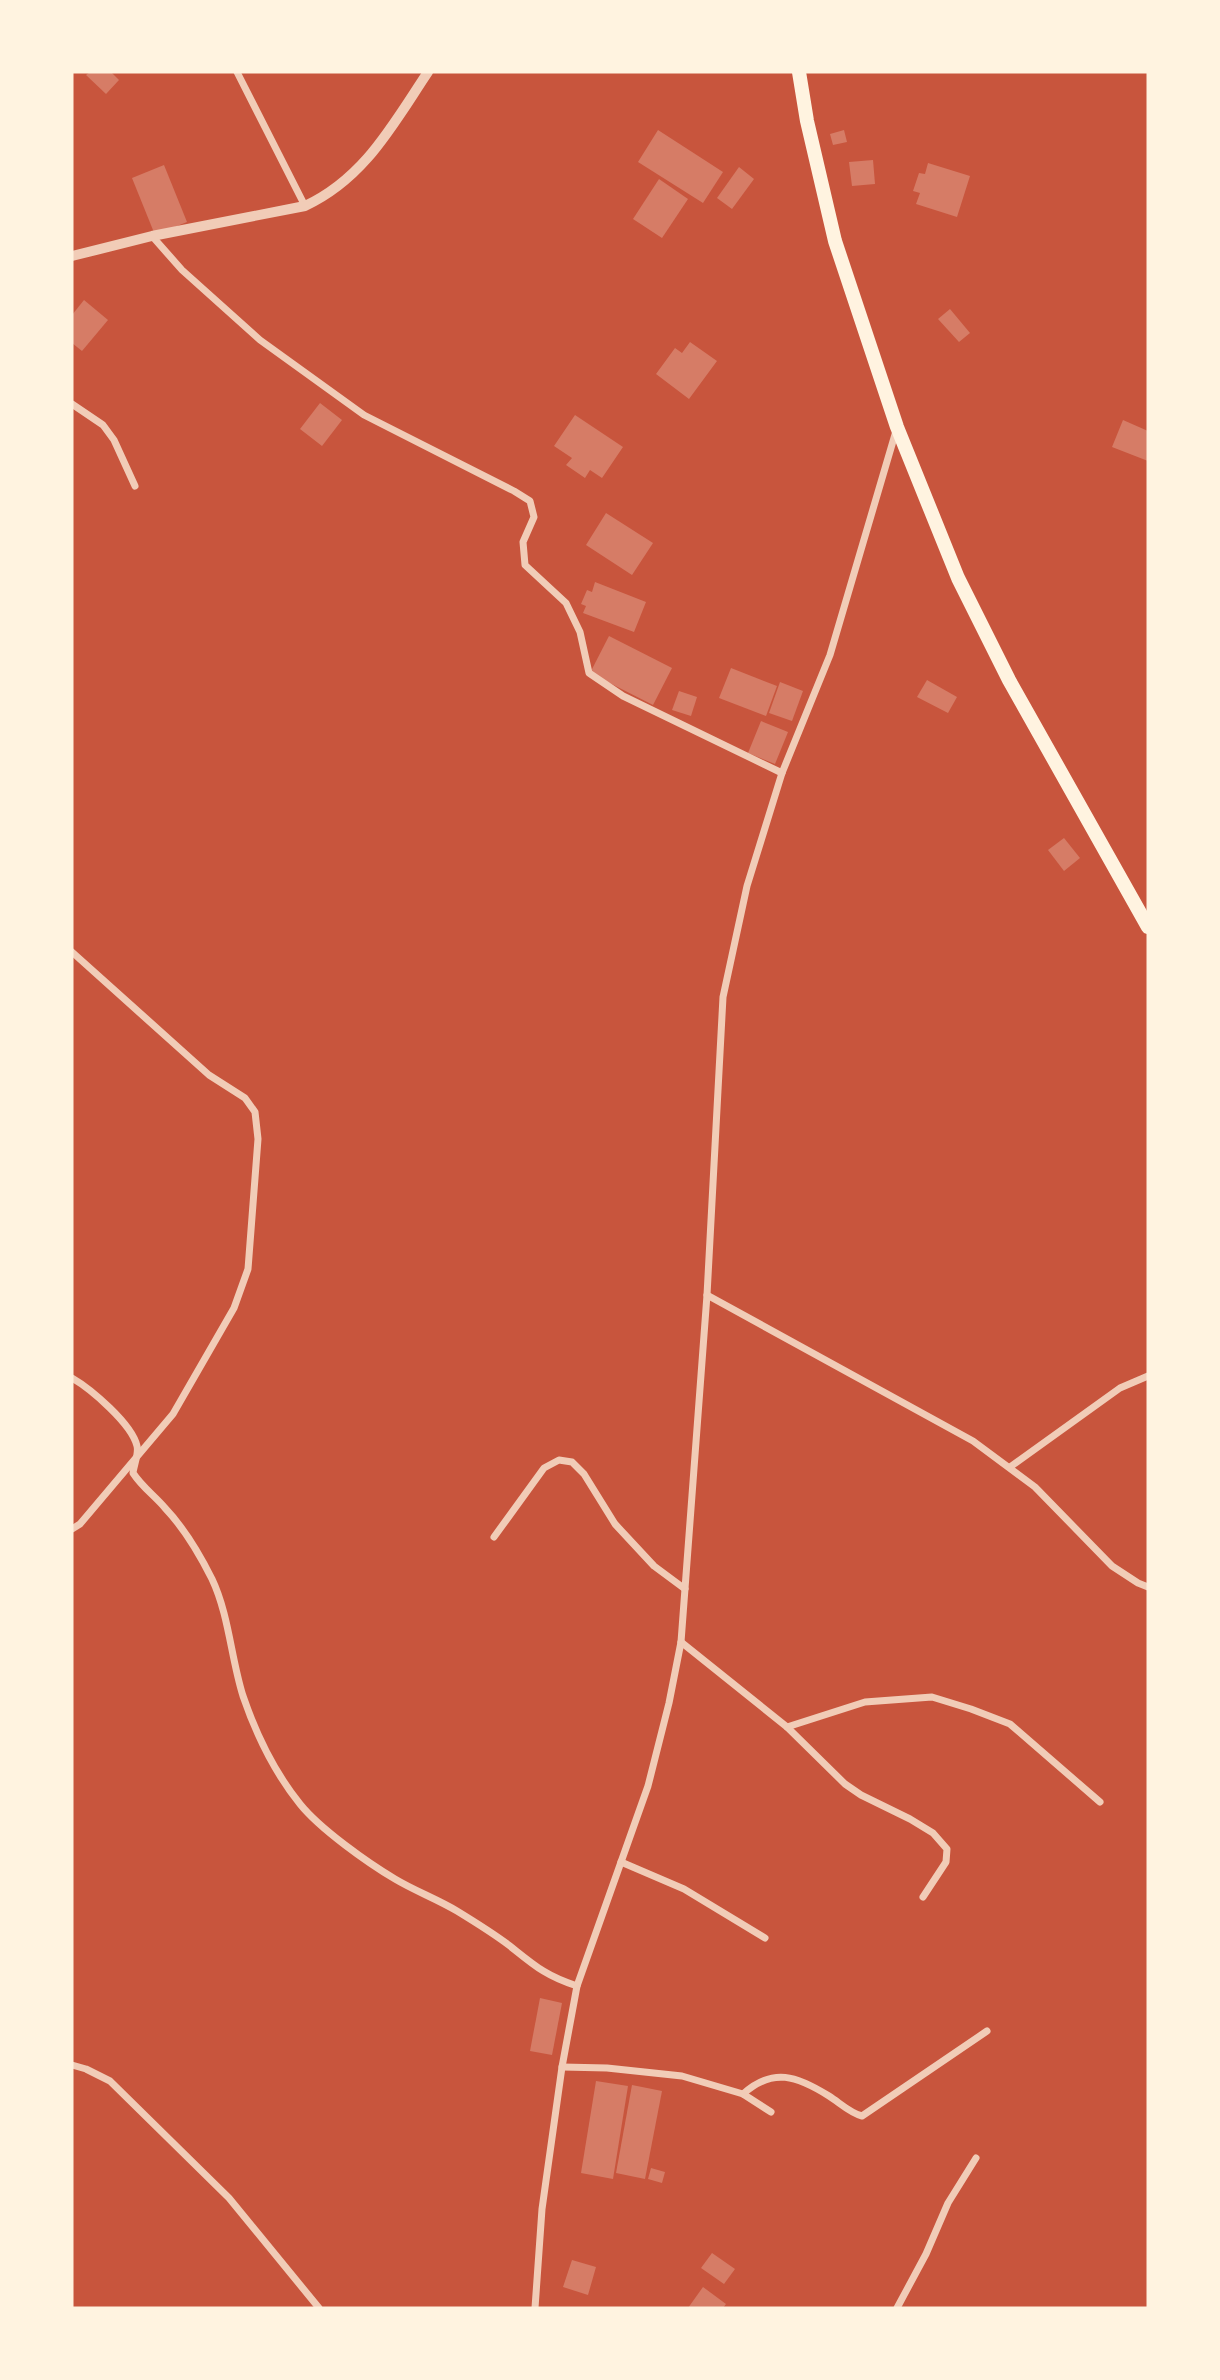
<svg xmlns="http://www.w3.org/2000/svg" width="1220" height="2380" font-family="'DejaVu Sans',sans-serif">
<style>
.building{fill:#d67c66}
.lines{fill:none;stroke-linecap:round;stroke-linejoin:round}
.minor{stroke:#f1ccb7;stroke-width:7}
.tertiary{stroke:#f1ccb7;stroke-width:10}
.primary{stroke:#fff3e0;stroke-width:14}
</style>
<rect width="100%" height="100%" fill="#c8553d"/>
<g class="building">
<polygon points="90,72 111,72 119,80 106,94 86,75"/>
<polygon points="658,130 723,172 703,203 638,162"/>
<polygon points="844,130 847,142 833,145 830,134"/>
<polygon points="873,160 875,184 852,186 849,162"/>
<polygon points="928,163 970,176 957,217 916,204 920,193 913,191 919,173 925,174"/>
<polygon points="164,165 187,222 155,235 132,178"/>
<polygon points="739,167 754,179 732,209 717,198"/>
<polygon points="659,179 688,199 662,238 633,219"/>
<polygon points="84,300 108,320 82,351 72,343 72,315"/>
<polygon points="950,309 970,333 959,342 938,319"/>
<polygon points="690,342 717,361 689,399 656,374 675,348 682,353"/>
<polygon points="320,403 342,420 322,446 300,429"/>
<polygon points="575,415 623,447 602,478 590,470 585,478 566,465 572,458 554,446"/>
<polygon points="1123,420 1148,431 1148,461 1112,447"/>
<polygon points="606,513 653,543 632,575 586,545"/>
<polygon points="595,582 646,602 634,632 583,613 586,606 581,604 587,590 592,592"/>
<polygon points="609,636 672,668 653,705 590,673"/>
<polygon points="731,668 777,686 766,716 719,698"/>
<polygon points="927,680 957,697 948,713 917,697"/>
<polygon points="780,682 803,691 792,721 769,713"/>
<polygon points="679,691 697,697 691,716 672,710"/>
<polygon points="761,721 788,732 775,764 748,753"/>
<polygon points="1064,838 1080,858 1064,871 1048,850"/>
<polygon points="540,1998 562,2003 552,2055 530,2051"/>
<polygon points="596,2081 628,2086 613,2179 581,2173"/>
<polygon points="632,2085 662,2091 645,2179 616,2173"/>
<polygon points="651,2168 665,2172 662,2183 648,2179"/>
<polygon points="712,2253 735,2269 724,2284 701,2268"/>
<polygon points="572,2260 596,2267 588,2295 563,2287"/>
<polygon points="703,2287 726,2304 723,2308 688,2308"/>
</g>
<g class="lines">
<g class="minor">
<polyline points="237,72 305,206"/>
<polyline points="152,236 182,270 260,340 364,415 514,491 530,501 534,517 523,542 525,565 566,603 580,632 589,673 623,696 782,773"/>
<polyline points="72,404 103,425 114,440 135,486"/>
<polyline points="72,952 209,1075 245,1098 255,1112 258,1139 248,1269 234,1308 173,1414 80,1524 72,1529"/>
<polyline points="707,1295 973,1441 1035,1487 1112,1566 1138,1583 1148,1587"/>
<path d="M72,1378C91,1389 132,1424 137,1446C139,1453 134,1465 133,1473C142,1487 155,1496 165,1508C185,1529 199,1553 212,1579C229,1615 231,1658 243,1696C256,1734 275,1773 300,1804C320,1829 368,1863 395,1879C415,1891 437,1899 457,1911C475,1922 493,1933 510,1946C535,1966 546,1976 577,1986"/>
<polyline points="1010,1467 1120,1388 1148,1376"/>
<polyline points="494,1537 544,1468 559,1460 572,1462 584,1474 615,1524 654,1566 685,1589"/>
<polyline points="681,1642 787,1727 845,1784 861,1795 910,1819 933,1833 947,1849 946,1862 923,1897"/>
<polyline points="787,1727 865,1702 932,1697 971,1709 1010,1724 1100,1802"/>
<polyline points="621,1862 684,1889 765,1938"/>
<polyline points="72,2065 86,2069 110,2081 229,2198 319,2308"/>
<polyline points="562,2067 607,2068 682,2076 743,2094 771,2112"/>
<path d="M743,2094C773,2067 797,2076 829,2096C840,2103 850,2113 862,2116L987,2031"/>
<polyline points="535,2308 542,2209 562,2067 577,1986 648,1786 669,1703 681,1642 707,1295 723,997 747,886 782,773 830,655 896,431"/>
<polyline points="897,2308 926,2254 948,2203 976,2158"/>
</g>
<path class="tertiary" d="M72,256L152,236L305,206C365,178 393,124 428,72"/>
<polyline class="primary" points="799,72 807,121 835,241 897,427 958,578 1009,680 1148,927"/>
</g>
<rect width="1220" height="2380" fill="none" stroke="#fff3e0" stroke-width="147"/>
</svg>
